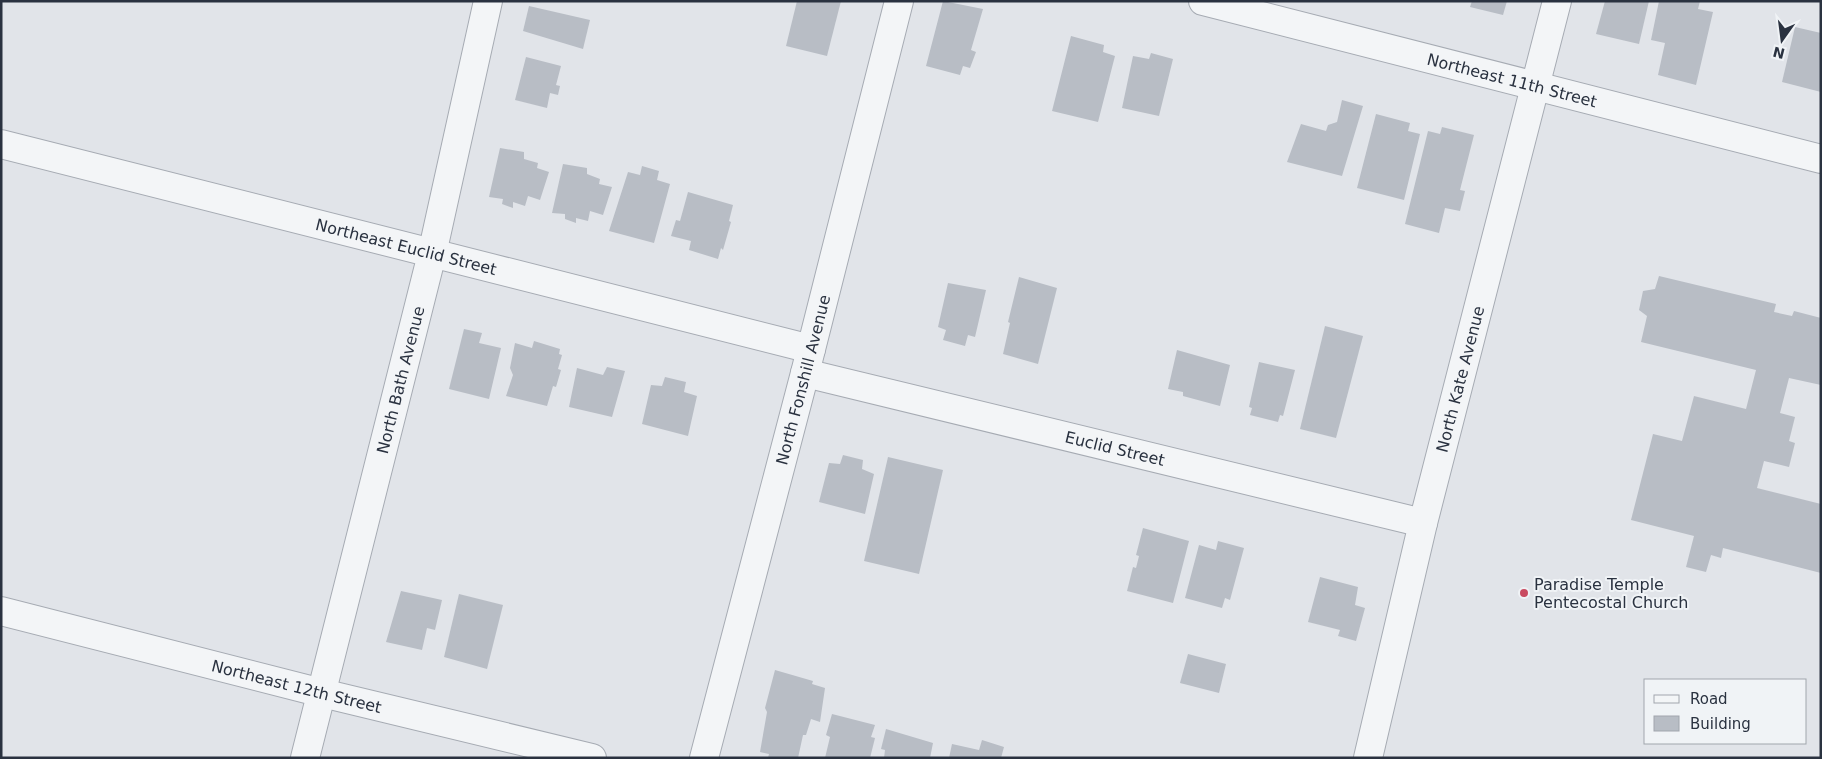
<svg xmlns="http://www.w3.org/2000/svg" width="1822" height="759" font-family="'DejaVu Sans',sans-serif">
<style>
.building{fill:#b8bdc5}
.lines{fill:none;stroke-linecap:round;stroke-linejoin:round}
.minor-casing{stroke:#a6abb3;stroke-width:30}
.minor{stroke:#f3f5f7;stroke-width:28}
.poi-dot{fill:#c94a60;stroke:#f0f3f6;stroke-width:2}
.labels{text-anchor:middle;dominant-baseline:central;stroke-width:4;stroke-linejoin:round;paint-order:stroke}
.street-label{font-size:16px;fill:#2a3240;stroke:#f0f3f6}
.poi-label{font-size:16px;fill:#2a3240;stroke:#f0f3f6;text-anchor:start}
</style>
<rect width="100%" height="100%" fill="#e1e4e9"/>
<g class="building">
<polygon points="797,1 841,1 827,56 786,46"/>
<polygon points="943,1 983,9 971,50 976,52 970,68 963,66 960,75 926,66"/>
<polygon points="1472,1 1507,1 1503,15 1470,7"/>
<polygon points="1605,1 1649,1 1639,44 1596,34"/>
<polygon points="1659,1 1700,1 1698,9 1713,12 1696,85 1658,75 1665,43 1651,40"/>
<polygon points="529,6 590,20 583,49 523,31"/>
<polygon points="1795,27 1821,33 1821,92 1782,82"/>
<polygon points="1071,36 1104,45 1103,52 1115,56 1098,122 1052,111"/>
<polygon points="1151,53 1173,59 1159,116 1122,108 1133,56 1149,59"/>
<polygon points="526,57 561,66 556,85 560,86 558,95 550,93 547,108 515,100"/>
<polygon points="1342,100 1363,106 1342,176 1287,162 1301,124 1326,131 1328,125 1337,122"/>
<polygon points="1376,114 1410,123 1408,131 1420,134 1404,200 1357,188"/>
<polygon points="1442,127 1474,135 1460,190 1465,191 1460,211 1445,208 1439,233 1405,224 1428,131 1440,134"/>
<polygon points="500,148 524,152 524,159 538,163 537,168 549,172 540,200 528,196 525,206 513,202 513,208 502,204 503,199 489,197"/>
<polygon points="563,164 587,168 587,174 600,179 599,184 612,187 603,215 590,211 588,221 576,218 576,223 565,219 565,214 552,213"/>
<polygon points="642,166 659,171 657,180 670,184 654,243 609,231 628,172 640,175"/>
<polygon points="688,192 733,205 729,221 731,222 723,250 721,248 718,259 689,250 691,241 671,236 676,220 680,221"/>
<polygon points="1659,276 1776,304 1774,312 1792,316 1794,311 1821,318 1821,385 1789,378 1780,413 1795,417 1789,441 1795,443 1789,467 1764,461 1757,488 1821,504 1821,573 1723,548 1721,558 1711,555 1706,572 1686,567 1694,536 1631,520 1653,434 1682,441 1694,396 1746,409 1756,370 1641,342 1647,316 1639,310 1643,291 1655,289"/>
<polygon points="1019,277 1057,288 1038,364 1003,354 1010,323 1008,322"/>
<polygon points="948,283 986,290 975,337 968,335 965,346 943,340 946,330 938,327"/>
<polygon points="1325,326 1363,336 1336,438 1300,429"/>
<polygon points="464,329 482,333 479,343 501,348 489,399 449,389"/>
<polygon points="534,341 560,349 559,354 562,355 558,369 561,370 556,387 553,386 547,406 506,396 513,375 510,368 515,343 532,348"/>
<polygon points="1177,350 1230,365 1220,406 1183,396 1183,392 1168,389"/>
<polygon points="1259,362 1295,370 1283,416 1280,415 1278,422 1250,415 1252,408 1249,407"/>
<polygon points="607,367 625,371 612,417 569,407 577,368 603,375"/>
<polygon points="665,377 686,382 684,392 697,396 688,436 642,424 651,385 662,386"/>
<polygon points="843,455 863,460 862,469 874,474 865,514 819,502 829,463 840,464"/>
<polygon points="888,457 943,470 919,574 864,561"/>
<polygon points="1143,528 1189,541 1173,603 1127,591 1133,567 1136,568 1139,556 1136,555"/>
<polygon points="1218,541 1244,548 1230,600 1225,598 1222,608 1185,598 1199,545 1216,550"/>
<polygon points="1320,577 1358,587 1355,605 1365,608 1356,641 1338,636 1340,630 1308,622"/>
<polygon points="401,591 442,600 435,630 427,628 422,650 386,642"/>
<polygon points="459,594 503,605 487,669 444,657"/>
<polygon points="1188,654 1226,664 1219,693 1180,683"/>
<polygon points="775,670 813,681 812,684 825,688 820,722 811,719 806,735 803,735 798,758 768,758 769,754 760,752 767,712 765,708"/>
<polygon points="832,714 875,725 871,737 875,738 870,758 825,758 830,737 826,735"/>
<polygon points="886,729 933,743 930,758 884,758 885,750 881,749"/>
<polygon points="982,740 1004,747 1001,758 949,758 952,744 979,750"/>
</g>
<g class="lines">
<g class="minor-casing">
<g id="minor">
<path id="s1" d="M1203,1L1821,159"/>
<path id="s2" d="M1,144L811,349"/>
<path id="s3" d="M805,373L1423,523"/>
<path id="s4" d="M1,611L322,693L592,758"/>
<path id="s5" d="M305,758L432,254L488,1"/>
<path id="s6" d="M704,758L805,373L899,1"/>
<path id="s7" d="M1368,758L1423,523L1557,1"/>
</g>
</g>
<use href="#minor" class="minor"/>
</g>
<circle class="poi-dot" cx="1524" cy="593" r="5"/>
<g class="labels">
<g class="street-label">
<text stroke="none"><textPath href="#s1" startOffset="319">Northeast 11th Street</textPath></text>
<text stroke="none"><textPath href="#s2" startOffset="418">Northeast Euclid Street</textPath></text>
<text stroke="none"><textPath href="#s7" startOffset="390">North Kate Avenue</textPath></text>
<text stroke="none"><textPath href="#s5" startOffset="390">North Bath Avenue</textPath></text>
<text stroke="none"><textPath href="#s6" startOffset="391">North Fonshill Avenue</textPath></text>
<text stroke="none"><textPath href="#s3" startOffset="319">Euclid Street</textPath></text>
<text stroke="none"><textPath href="#s4" startOffset="305">Northeast 12th Street</textPath></text>
</g>
<g class="poi-label">
<text x="1534" y="584">Paradise Temple<tspan x="1534" dy="18">Pentecostal Church</tspan></text>
</g>
</g>
<rect width="1822" height="759" fill="none" stroke="#2a3240" stroke-width="5"/>
<rect x="1644" y="679" width="162" height="65" fill="#f0f3f6" stroke="#a1a6ad"/>
<rect x="1654" y="695" width="25" height="8" fill="#f3f5f7" stroke="#a1a6ad"/>
<text x="1690" y="704" font-size="15" fill="#2a3240">Road</text>
<rect x="1654" y="716" width="25" height="15" fill="#b8bdc5" stroke="#a1a6ad"/>
<text x="1690" y="729" font-size="15" fill="#2a3240">Building</text>
<g transform="translate(1782 40) rotate(194)" stroke="#f0f3f6" stroke-width="4" paint-order="stroke">
<path d="M0-4L9 19L0 12L-9 19Z" fill="#2a3240"/>
<text y="-8" font-size="14" font-weight="bold" text-anchor="middle" fill="#2a3240">N</text>
</g>
</svg>
